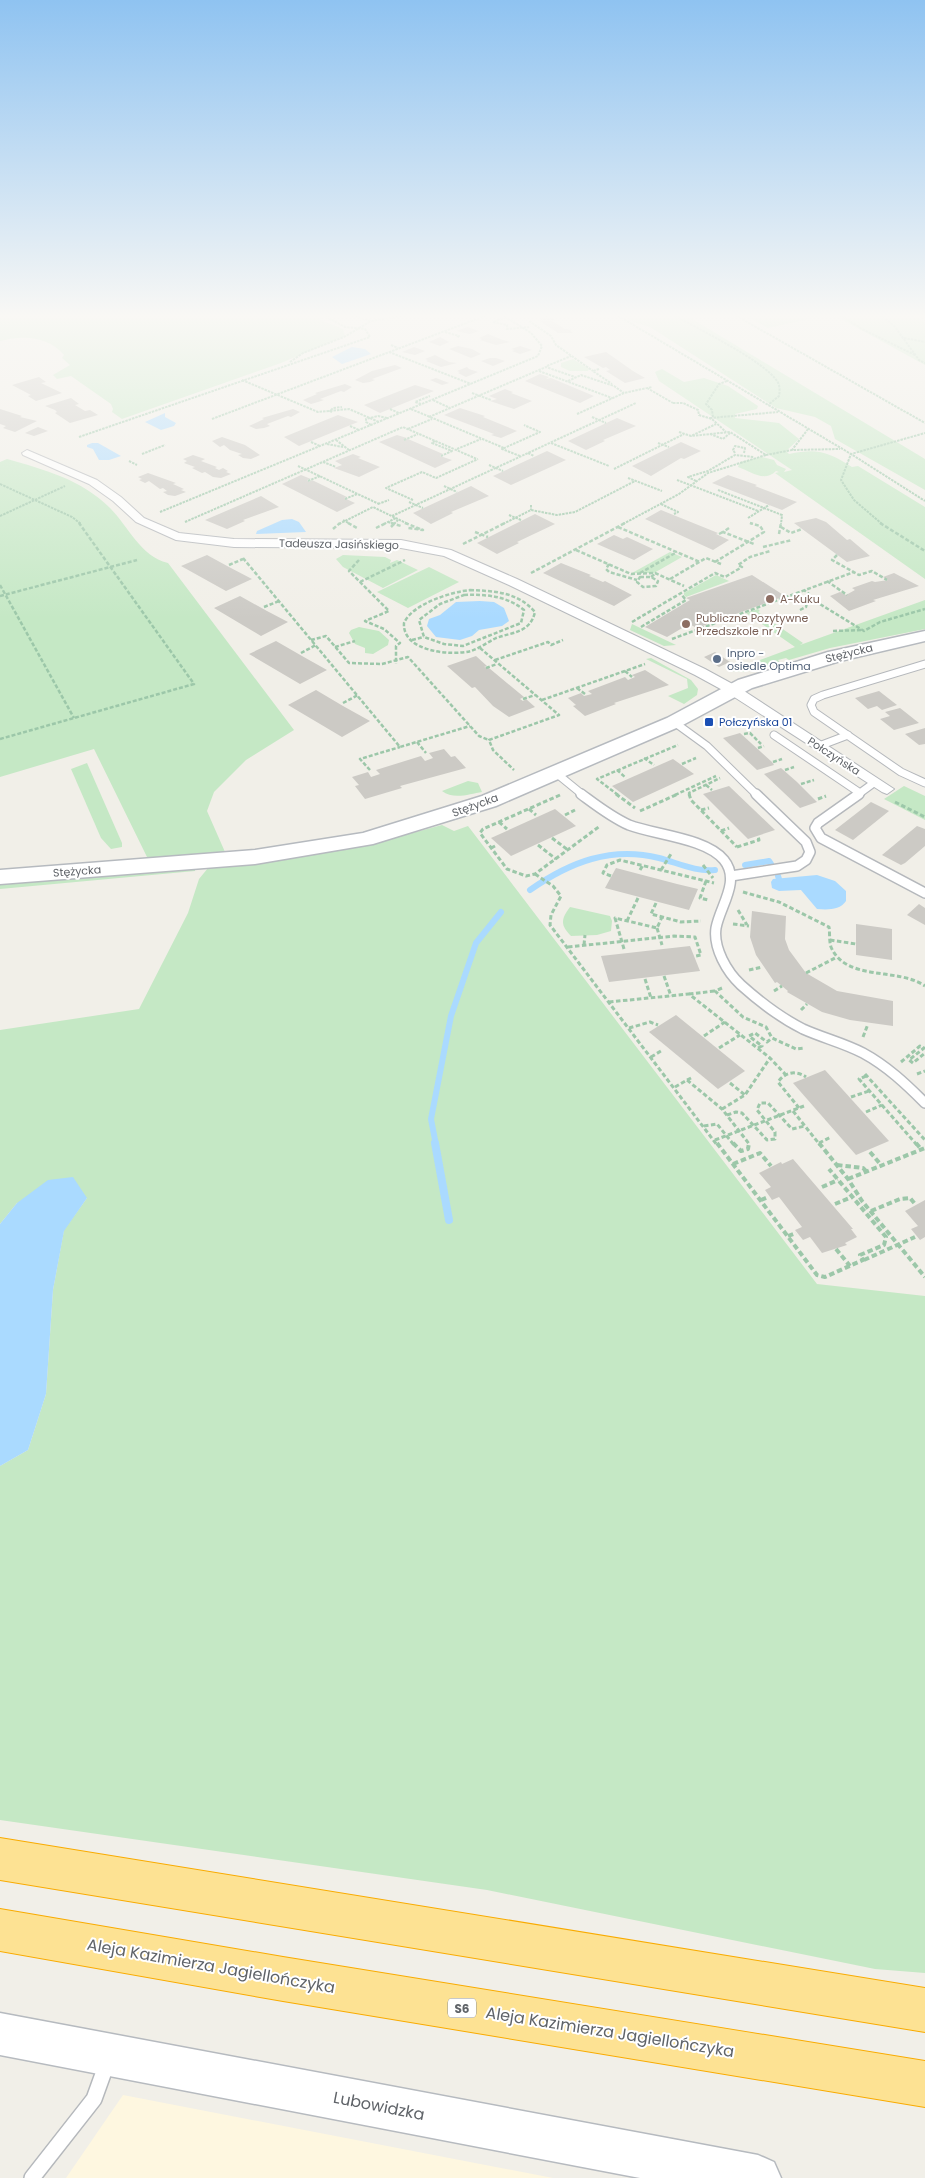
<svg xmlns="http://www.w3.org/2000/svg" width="925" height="2178" font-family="Poppins,sans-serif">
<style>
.commercial{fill:#fef7e0}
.green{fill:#c5e8c5}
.water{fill:#aadaff}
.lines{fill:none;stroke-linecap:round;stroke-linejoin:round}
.stream-far1{stroke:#aadaff;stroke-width:6}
.stream{stroke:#aadaff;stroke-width:8}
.building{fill:#cccac5}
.lane-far2-casing{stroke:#b5b8bc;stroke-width:9}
.lane-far1-casing{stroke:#b5b8bc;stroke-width:12}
.lane-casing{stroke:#b5b8bc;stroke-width:18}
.street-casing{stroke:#b5b8bc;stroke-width:2}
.secondary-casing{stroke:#b6babf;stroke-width:3}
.highway-casing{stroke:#f9ab00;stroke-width:2}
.path-far3{stroke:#9cc7a9;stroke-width:2;stroke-dasharray:2.5 1;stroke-linecap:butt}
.path-far2{stroke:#9cc7a9;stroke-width:2.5;stroke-dasharray:4 2;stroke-linecap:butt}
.path-far1{stroke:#9cc7a9;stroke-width:3;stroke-dasharray:4.5 2.5;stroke-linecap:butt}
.path{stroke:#9cc7a9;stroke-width:4;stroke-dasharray:5.5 3;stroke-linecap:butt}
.lane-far2{stroke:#fff;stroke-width:7}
.lane-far1{stroke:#fff;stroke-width:9}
.lane{stroke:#fff;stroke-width:15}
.street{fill:#fff;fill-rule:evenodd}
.secondary{fill:#fff;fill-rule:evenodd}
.highway{fill:#fde293;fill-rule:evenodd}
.education-dot{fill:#8d6e63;stroke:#fff;stroke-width:2}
.service-dot{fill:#5c6f8a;stroke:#fff;stroke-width:2}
.transit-dot{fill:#1a4fb4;stroke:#fff;stroke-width:2}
.labels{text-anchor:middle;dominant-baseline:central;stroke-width:4;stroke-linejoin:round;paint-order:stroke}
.far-street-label{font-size:11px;fill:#5f6368;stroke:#fff}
.far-education-label{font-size:11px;fill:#785e54;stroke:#fff;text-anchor:start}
.far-service-label{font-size:11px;fill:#4e5e75;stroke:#fff;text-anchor:start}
.far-transit-label{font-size:11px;fill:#164399;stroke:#fff;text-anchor:start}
.shield{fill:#fff;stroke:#8f9295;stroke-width:1}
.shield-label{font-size:12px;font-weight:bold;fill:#5f6368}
.near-street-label{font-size:16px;fill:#5f6368;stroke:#fff}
</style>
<rect width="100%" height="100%" fill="#f1efe8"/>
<polygon class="commercial" points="123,2095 553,2178 66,2178"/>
<g class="green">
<path d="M0,314H316L323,321L343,329L345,336L281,363L122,419L112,412L113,409L111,404L71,376L57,379L53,375L70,365L62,358L64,355C48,336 23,335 0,341Z"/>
<polygon points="622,314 684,314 925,459 925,490 835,439 831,426 815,417 776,408 650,327 633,322"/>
<polygon points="742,314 831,314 768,328"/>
<polygon points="832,314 909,314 925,322 925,365"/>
<polygon points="573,359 589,369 588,371 570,371 561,367 561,363"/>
<path d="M662,369L684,382L704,378L728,386L758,406L757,409L735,414V418L779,423L799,439L786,451L789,454C818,448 828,452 852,467L858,466L925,507V579L775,473L779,472L776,471C764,483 750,471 738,467L740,462L762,457L774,460L777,465L786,469L784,472L792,470L659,381L655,372Z"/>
<path d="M7,459C45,470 81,479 110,508C129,527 140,556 168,563L294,730L246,760L214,792L207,811L225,852L148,859L94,749L0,777V462Z"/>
<polygon points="670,552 682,557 654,573 632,573"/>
<polygon points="343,555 385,557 391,560 390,563 397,560 418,570 383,588 343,567 336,559"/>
<polygon points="429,567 459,582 408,608 377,592"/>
<polygon points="716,575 729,581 686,597 684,595 684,593"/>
<polygon points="925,600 925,629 830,648 789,660 786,658 778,660 780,663 745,672 730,671 795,647 746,613 758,609 760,611 758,612 803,643 800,645"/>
<polygon points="632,624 676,645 664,646 630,630"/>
<polygon points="359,627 379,631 389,640 388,645 373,654 365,653 365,648 355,644 349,633 351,630"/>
<polygon points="651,658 691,680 698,689 697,695 684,704 668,696 688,688 687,679 646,659"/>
<polygon points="87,763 122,843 122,847 111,849 101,838 71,769"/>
<path d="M468,781L478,783L482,792C470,794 453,800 442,791Z"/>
<polygon points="904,786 925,796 925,820 884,799"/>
<path d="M442,825L454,831L468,826L817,1284L925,1296V1973L875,1969L487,1890L0,1820V1466L28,1450L46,1394L53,1290L64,1230L87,1198L17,1203L0,1224V1030L139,1009L188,913L199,879L208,868C288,863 366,846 442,825Z"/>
<polygon points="195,869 195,871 0,889 0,883"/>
<path d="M570,907L610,916L612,921L611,931L597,935L571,936C560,925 561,919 570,907Z"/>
</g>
<g class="water">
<polygon points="352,347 365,349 371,354 342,364 332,357"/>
<polygon points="165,413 165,417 176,423 174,426 161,430 145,422"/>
<polygon points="92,443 98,443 121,456 109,460 99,460 93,449 87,447 87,445"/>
<polygon points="292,519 299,522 306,532 256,534 257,531 282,520"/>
<polygon points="480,601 494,602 504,608 509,621 502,626 479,630 472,636 460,640 436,637 427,626 429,619 440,615 456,602"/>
<path d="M817,875L835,881L846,891V901C840,910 828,910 817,909L801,890L779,891L772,888L771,882L773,879Z"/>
<polygon points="73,1177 87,1198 64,1231 53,1290 46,1394 28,1450 0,1466 0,1224 17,1203 48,1180"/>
</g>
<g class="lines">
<g class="stream-far1">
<polyline points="745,865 769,861 771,864"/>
<polyline points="778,876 779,879"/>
<path d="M530,890C570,862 611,846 659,858C678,863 696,872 715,870"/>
<polyline points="436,1145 431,1119 451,1016 476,943 501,912"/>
</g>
<polyline class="stream" points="435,1143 449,1220"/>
</g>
<g class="building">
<polygon points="547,316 556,320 552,321 565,329 572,330 570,331 573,333 558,333 538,320 541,320 538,318"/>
<polygon points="468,327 479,331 470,334 456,331"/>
<polygon points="488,334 503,340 510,342 496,345 480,340 482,339 479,338"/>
<polygon points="440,337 449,342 440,346 429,342"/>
<polygon points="458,346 472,349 481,354 471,358 449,349"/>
<polygon points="520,346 532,350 520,354 512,351 515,350 511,349"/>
<polygon points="414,347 425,351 415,355 402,352"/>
<polygon points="606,352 633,371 645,378 625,383 606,371 610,370 606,367 603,368 584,357"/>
<polygon points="435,355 449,362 457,363 441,367 426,361 428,360 425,359"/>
<polygon points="490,358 496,358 505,361 493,366 481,361"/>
<polygon points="395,365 402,368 372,379 375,380 370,382 363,383 355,380 372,371"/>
<polygon points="467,367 469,369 478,372 466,377 458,373 460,372 457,371"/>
<polygon points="540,374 549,377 546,379 551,378 594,396 580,403 525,381"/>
<polygon points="39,377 46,382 41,383 62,393 36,401 28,396 31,395 12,385"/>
<polygon points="436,378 449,383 442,385 430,380"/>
<polygon points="345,384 352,387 344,392 341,391 320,399 324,400 318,402 311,404 303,400 317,394 315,393"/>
<polygon points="415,385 434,391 380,413 364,405"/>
<polygon points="505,389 513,392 511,393 532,401 514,409 490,401 497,399 489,396"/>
<polygon points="71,398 79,404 75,405 85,411 90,410 98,415 70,423 55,413 57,412 55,410 45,406"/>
<polygon points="460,408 485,416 483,417 517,431 501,438 491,435 494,434 444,415"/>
<polygon points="0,409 22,416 20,417 37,421 15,432 3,428 6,426 0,424"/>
<polygon points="293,409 300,412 291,417 288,416 267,424 270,426 264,428 256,429 249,426 264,419 262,418"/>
<polygon points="338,415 358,422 299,446 284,437"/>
<polygon points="617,418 636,426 603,440 605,441 586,450 568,441"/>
<polygon points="38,427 48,431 34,436 25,433"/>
<polygon points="397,435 407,438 404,440 408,439 443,454 440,456 452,460 435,468 379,442"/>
<polygon points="222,437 245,445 260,455 251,459 243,458 238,455 242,454 230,450 224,445 220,447 212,441"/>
<polygon points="681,442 701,451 684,459 681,458 651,476 632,466"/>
<polygon points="547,451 566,460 511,485 493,476"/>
<polygon points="353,454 361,457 358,458 380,467 359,477 334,468 342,465 335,461"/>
<polygon points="193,455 205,459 201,461 217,467 215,468 219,470 223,468 228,471 226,472 231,474 221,478 213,477 205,472 202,473 192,468 195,467 184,463 187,461 183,459"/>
<polygon points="148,473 176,483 173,484 184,489 181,490 186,492 175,496 168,495 163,492 167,491 163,488 160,489 149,481 145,483 139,480 142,479 138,477"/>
<polygon points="301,475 311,479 307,480 309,482 312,480 347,497 344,498 355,503 337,512 282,484"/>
<polygon points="728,475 757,485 755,486 797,502 782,510 712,483"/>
<polygon points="471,486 489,496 451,512 453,513 431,524 413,513"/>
<polygon points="261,496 279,507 243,520 245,521 227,529 205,520"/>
<polygon points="661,510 718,533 716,534 729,540 713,550 645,519"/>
<polygon points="535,514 555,524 517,542 519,543 497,554 477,543"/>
<polygon points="816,518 826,522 847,540 850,539 870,556 847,562 794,523"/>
<polygon points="614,535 623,539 627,537 653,549 634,560 597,544"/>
<polygon points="207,555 229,567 252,579 226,591 181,566"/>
<polygon points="561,563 591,575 589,576 603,582 605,581 632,595 614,606 543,573"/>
<polygon points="894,573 919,586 873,600 876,601 849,611 830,596 840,592 846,595 855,590 852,588 872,581 875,582 888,580 883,577"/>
<polygon points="752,575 785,596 697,628 689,624 667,637 645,627 690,600 686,598"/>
<polygon points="240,596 267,611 288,622 261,636 214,608"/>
<polygon points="276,641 302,656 327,670 300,684 249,654"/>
<polygon points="715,652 730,662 719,667 704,657"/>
<polygon points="476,656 487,666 484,667 489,668 524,697 520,699 523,701 526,699 535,707 509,717 493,706 475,687 472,688 447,666"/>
<polygon points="645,670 669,685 614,703 616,704 585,716 573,706 576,705 568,698 581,693 584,696 592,694 588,691 625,677 628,680 635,677 632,675"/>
<polygon points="316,690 343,706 370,721 342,737 288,705"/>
<polygon points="879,691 897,705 882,710 877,706 868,709 855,698"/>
<polygon points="900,708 919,723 894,730 880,719 890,716 885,712"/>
<polygon points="925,728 925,744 919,745 905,734"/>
<polygon points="740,733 772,762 774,765 757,770 723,738"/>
<polygon points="444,749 451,757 455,756 466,768 400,786 402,788 365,799 355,786 359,785 352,777 368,772 371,777 380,774 376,770 421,756 425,761 433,758 429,753"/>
<polygon points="673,759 694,774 633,802 612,786"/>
<polygon points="781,768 797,782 817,802 800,808 764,774"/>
<polygon points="729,786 775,830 748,839 703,794"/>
<polygon points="871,802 889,811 853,840 835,830"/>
<polygon points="555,809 576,826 511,856 491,838"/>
<polygon points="917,826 925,829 925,846 905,863 901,865 882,855"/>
<polygon points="616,868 677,884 698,889 689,910 605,888"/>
<polygon points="919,904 925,908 925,925 907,915"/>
<polygon points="752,911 786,916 785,939 789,950 806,973 837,991 893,1001 893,1026 850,1020 822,1012 787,992 788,991 777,982 775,983 756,955 750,937"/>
<polygon points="856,924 892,929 892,960 856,955"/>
<polygon points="690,946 700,971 609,982 601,956"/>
<polygon points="676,1015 745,1071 718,1089 649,1032"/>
<polygon points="825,1070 889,1141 856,1155 793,1083"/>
<polygon points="793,1159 853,1229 851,1229 857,1237 845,1243 847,1245 822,1253 810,1237 803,1240 795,1230 802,1227 779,1197 772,1200 770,1197 765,1190 771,1187 759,1173 781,1162 782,1164"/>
<polygon points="925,1200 925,1237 920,1240 911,1229 918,1226 905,1211"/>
</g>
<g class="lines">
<g class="lane-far2-casing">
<g id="lane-far2">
<polyline points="925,664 823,695 814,699 811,705 814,712 901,772 925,783"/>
<polyline points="674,722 707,746 757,795"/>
<polyline points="774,735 860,793 857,795"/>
<polyline points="819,746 848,735"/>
<polyline points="556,773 583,795"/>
<polyline points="860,793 875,782"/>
</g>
</g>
<g class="lane-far1-casing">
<g id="lane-far1">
<path d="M581,794C596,805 611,817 629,825C655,835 706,838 724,860C741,881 720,906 716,928C713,948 727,972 741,985C760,1002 781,1018 803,1029C823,1038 844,1043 863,1053C887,1066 906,1084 925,1103"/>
<polyline points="859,794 818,823 815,828 821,838 925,893"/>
<polyline points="731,876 797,866 806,860 810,852 806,842 756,794"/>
</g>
</g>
<g class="lane-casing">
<polyline id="lane" points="32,2178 94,2099 107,2063"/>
</g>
<g class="street-casing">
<polygon id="street" points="27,450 97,480 121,497 144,518 179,533 234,539 401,540 451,550 517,579 705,669 738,687 894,789 887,794 882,792 728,693 695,675 509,585 444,556 401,548 234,547 176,540 136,522 113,501 89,484 23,455 22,453"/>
</g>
<g class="secondary-casing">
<g id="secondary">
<polygon points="925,631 925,641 840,661 752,688 681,726 496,806 373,844 255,864 0,884 0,870 255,850 363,833 482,796 667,718 738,680 828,652"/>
<polygon points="0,2013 758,2155 774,2162 781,2178 640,2178 0,2055"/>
</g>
</g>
<g class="highway-casing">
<g id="highway">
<polygon points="0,1838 925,1988 925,2032 0,1880"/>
<polygon points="0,1909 283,1957 925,2061 925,2107 283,2001 0,1951"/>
</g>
</g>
<g class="path-far3">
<polyline points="348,314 371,321 413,314"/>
<polyline points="615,314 851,454 925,501"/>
<path d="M672,314C696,328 763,360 777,381C780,385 780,391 779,396L768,405"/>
<polyline points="733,314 925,423"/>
<polyline points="839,314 862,329 915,355"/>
<polyline points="880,314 895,327 919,360 925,363"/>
<polyline points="326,316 340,314"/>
<polyline points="506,317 493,322 507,325 507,329 529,327"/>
<polyline points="529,321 551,336 556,345 593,371"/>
<polyline points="445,332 459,336 457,338"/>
<polyline points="904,338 925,342"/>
<polyline points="391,345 398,348"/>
<polyline points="389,352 471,384"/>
<polyline points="290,362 303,353 344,337 371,321"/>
<polyline points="547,366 571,356"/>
<polyline points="599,369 593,371 612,384"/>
<polyline points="539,371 612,398"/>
<polyline points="242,380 318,412 349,409 379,422"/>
<polyline points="568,381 581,375 614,386 624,393"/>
<polyline points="647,388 673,403"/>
<polyline points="472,393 491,400"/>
<polyline points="433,400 450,408"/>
<polyline points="673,403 683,403 698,410 699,415 712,419 726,432"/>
<polyline points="421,404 415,402 430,396"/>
<polyline points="390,409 399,413"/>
<polyline points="411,409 504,448"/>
<polyline points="332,412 330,411 333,408 342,407"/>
<polyline points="577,414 624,393 652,387"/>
<polyline points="429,417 546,367 575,377"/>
<polyline points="592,417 606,423"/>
<polyline points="713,417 712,410 706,404 719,384 727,381"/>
<polyline points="710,418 778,412"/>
<polyline points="212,419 490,314"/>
<polyline points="371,425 366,422 366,419 378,416 387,418"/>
<polyline points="350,426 359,430"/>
<polyline points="408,429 432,419"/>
<polyline points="808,429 792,450 840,449"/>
<polyline points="679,432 691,436 716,424"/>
<polyline points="710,434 723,439 730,433"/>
<polyline points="79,437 370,337 365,329 345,327 321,314"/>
<polyline points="336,440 349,450"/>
<polyline points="404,440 418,434"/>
<polyline points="435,441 432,443 452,451 441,456"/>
<polyline points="311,442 320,446"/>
<polyline points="551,443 609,466"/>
<polyline points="658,443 669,447"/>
<polyline points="327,444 343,447"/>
<polyline points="457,449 481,439"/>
<polyline points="528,453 534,456"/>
<polyline points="735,453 733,450 735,446 745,448 744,453"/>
<polyline points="142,454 165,445"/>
<polyline points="766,455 792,450"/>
<polyline points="520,456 502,449 540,432 524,425"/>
<polyline points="129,461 137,465"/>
<polyline points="323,462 336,467"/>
<polyline points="489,465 503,471"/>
<polyline points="298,466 379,504"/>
<polyline points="614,469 684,434"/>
<polyline points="628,478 662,491"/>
<polyline points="677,480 758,511"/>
<polyline points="308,481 320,476"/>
<polyline points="696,481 688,477 708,471 735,455 754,457"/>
<polyline points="0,484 72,517 81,524"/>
<polyline points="444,486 457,492"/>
<polyline points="718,490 782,515 781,524"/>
<polyline points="345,499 357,494"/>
<polyline points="413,500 386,488 422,472 436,478 478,459"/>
<polyline points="409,502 423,508"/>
<polyline points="378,504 389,500"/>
<polyline points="661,504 678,512 674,514"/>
<polyline points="531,505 531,510"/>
<polyline points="160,512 538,356 542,346 531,333 501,314"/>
<polyline points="509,515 521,520"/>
<polyline points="0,516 65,486"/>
<polyline points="392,516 636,403"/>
<polyline points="748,518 769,505"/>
<polyline points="343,520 350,524"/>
<polyline points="185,522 403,427 477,459"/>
<polyline points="388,522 395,524"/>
<polyline points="750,523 753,524"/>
<polyline points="339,524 373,507 408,524"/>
<polyline points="384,524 396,518"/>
<polyline points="394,524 398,520"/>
<polyline points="503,524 531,510 557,515 575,512 635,481"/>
<polyline points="623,524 679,494 708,473 766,455 730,432 691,436"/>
<polyline points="882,524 854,500 841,480 851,454 925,433"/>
</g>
<g class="path-far2">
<polyline points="348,523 357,528"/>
<polyline points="391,523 401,526"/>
<polyline points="405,523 423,530 408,528"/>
<polyline points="880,523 925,551"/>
<polyline points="391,527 395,523"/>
<polyline points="618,527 700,562"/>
<polyline points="781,527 791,533 802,529"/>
<polyline points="376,528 386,523"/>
<polyline points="729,528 723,532 754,544"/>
<polyline points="333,529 340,523"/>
<polyline points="475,532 488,537"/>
<polyline points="719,534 723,532"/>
<polyline points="779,534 781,523"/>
<polyline points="463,544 505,523"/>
<polyline points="763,547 792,540"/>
<polyline points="576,550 631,574 655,573 684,586"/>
<polyline points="837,555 832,560 859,575 872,571 887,580"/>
<polyline points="243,558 400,747 470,726"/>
<polyline points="359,560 349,571 389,611 365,621 384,629 400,643 396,646 396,664"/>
<polyline points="715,562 764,532 760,526 750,523"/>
<polyline points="609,564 606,569 609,572 637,580"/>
<polyline points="229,565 243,559"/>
<polyline points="531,573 625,523"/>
<polyline points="640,573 677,552"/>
<polygon points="640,577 651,577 658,581 656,586 643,587 637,582"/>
<polyline points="651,577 655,574"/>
<polyline points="670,579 706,558 721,564"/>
<polyline points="827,581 847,595"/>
<polyline points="360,582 405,560"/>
<polyline points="0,585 74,718"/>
<path d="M470,590C494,591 518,592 535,612C530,633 513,632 496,638C488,642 480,648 471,651C452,656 402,652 404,623C412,604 451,592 470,590Z"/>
<path d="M464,595C486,594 507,596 524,610L521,623L463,646L444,644L424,637L419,620L440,604Z"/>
<polyline points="0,596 137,560"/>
<polyline points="810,598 864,631 880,622 925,609"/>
<polyline points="264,607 279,601"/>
<polyline points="800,610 806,607 809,594 804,590"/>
<polyline points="632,622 715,573 725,577 742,567 738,565 750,557 770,551"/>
<polyline points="641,627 686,600 681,594"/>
<polyline points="833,631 862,630"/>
<polyline points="672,639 854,572"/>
<polyline points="311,640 326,636 349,663 382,664 408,657 479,736 489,740"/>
<polyline points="412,640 424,637"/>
<polyline points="335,647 355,641"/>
<polyline points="480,648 559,715 489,740 493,750 514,770"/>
<polyline points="301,653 316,645"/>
<polyline points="495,660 548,642 551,645 563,640"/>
<polyline points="486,668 497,664"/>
<polyline points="625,671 632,677"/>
<polyline points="577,688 585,694"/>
<polyline points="523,699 535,695"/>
<polyline points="542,700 645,664"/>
<polyline points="343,703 358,695"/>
<polyline points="744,734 750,733 761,744"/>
<polyline points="0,739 194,684 79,523"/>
<polyline points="417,742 426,753"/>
<polyline points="758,748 764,746"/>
<polyline points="644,758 654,765"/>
<polyline points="773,762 782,759"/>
<polyline points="682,764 696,758"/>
<polyline points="370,770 360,759 400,747"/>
<polyline points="617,770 626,778"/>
<polyline points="785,770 794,767"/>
<polyline points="801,784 814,780"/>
<polyline points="706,785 712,790"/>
<polyline points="618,795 597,779 678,745"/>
<polyline points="675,795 716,776"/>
<polyline points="690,795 689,793 720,778"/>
</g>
<g class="path-far1">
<polyline points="616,794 635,808"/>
<polyline points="689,794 691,800 737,847"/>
<polyline points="560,795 483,829 480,833 507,869 526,876 535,874 600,826"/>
<polyline points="818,799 826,796"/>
<polyline points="895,802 925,817"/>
<polyline points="529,809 536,815"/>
<polyline points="701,810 709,808"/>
<polyline points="640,811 678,794"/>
<polyline points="565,815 575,810"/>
<polyline points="499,822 507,829"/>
<polyline points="721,831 729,828"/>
<polyline points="552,838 568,850"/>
<polyline points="538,845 556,859"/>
<polyline points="737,847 759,840 758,836"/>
<polyline points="491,848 497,845"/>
<polyline points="703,865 713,878"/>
<polyline points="640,870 643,865"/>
<polyline points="661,870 671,854"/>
<polyline points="535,874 553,886 561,896 551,915 550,925 717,1145"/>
<polyline points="611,876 603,873 607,865 620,860 714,883"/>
<polyline points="706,881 700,898 708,900"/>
<path d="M743,892L779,902L829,927C830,933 829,941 831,947C846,982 898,967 925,986"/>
<polyline points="656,903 651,914 681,922 701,921"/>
<polyline points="738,910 747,925"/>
<polyline points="627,921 638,898"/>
<polyline points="733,924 749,926"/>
<polyline points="657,928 662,945"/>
<polyline points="830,940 856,944"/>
<polyline points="584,945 585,935"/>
<polyline points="568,947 674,936 695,937 701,955 696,956"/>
<polyline points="624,949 615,918 657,928 662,917"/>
<polyline points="749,970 762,967"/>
<polyline points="806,973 837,957"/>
<polyline points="664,976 671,996"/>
<polyline points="645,979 651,998"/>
<polyline points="722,988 715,991 743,1017 766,1027 772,1038 796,1049 805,1048"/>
<polyline points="774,991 782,986"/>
<polyline points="689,994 715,991"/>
<polyline points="609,1002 689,994 770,1058 786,1075"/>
<polyline points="801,1010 807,1004"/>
<polyline points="629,1028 650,1022 658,1025"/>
<polyline points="704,1036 725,1022"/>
<polyline points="863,1037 868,1024"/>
<polyline points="719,1048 740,1035"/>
<polyline points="758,1048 762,1046 749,1036 755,1033 767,1042 772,1038"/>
<polyline points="651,1057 661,1051"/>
<polyline points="901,1062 920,1046 924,1048 909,1060 913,1063 925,1053"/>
<polyline points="865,1074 925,1140"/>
<polyline points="917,1074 925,1071"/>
<polyline points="866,1076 859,1079 917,1145"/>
<polyline points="687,1080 693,1077"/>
<polyline points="730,1083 745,1095"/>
<polyline points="675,1087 687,1080 722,1109 750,1145"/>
<polyline points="851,1097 869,1091"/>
<path d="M799,1108L778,1082C785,1072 796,1070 806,1077"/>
<polyline points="722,1109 745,1095 770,1058"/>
<polyline points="793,1111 820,1145"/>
<polyline points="866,1112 882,1105"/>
<polyline points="727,1115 736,1112 742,1113 767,1140 775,1139 775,1132 757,1110 760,1103 768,1103 792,1129 805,1126"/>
<polyline points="704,1126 717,1124 734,1145"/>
<polyline points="715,1140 804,1106"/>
<polyline points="819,1143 831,1137"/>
</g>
<g class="path">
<polyline points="717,1143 817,1275 825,1277 863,1260 860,1255 884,1245 886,1237 829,1169"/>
<polyline points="733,1143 741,1151 748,1149 749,1143"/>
<polyline points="819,1143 848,1179 862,1201 925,1277"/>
<polyline points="916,1143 921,1149"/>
<polyline points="870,1152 882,1166"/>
<polyline points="733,1164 760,1153 771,1166"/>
<polyline points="837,1165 863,1168 867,1172"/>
<polyline points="848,1179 925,1148"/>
<polyline points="822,1187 838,1180"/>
<polyline points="761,1200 768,1197"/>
<polyline points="835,1204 852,1197"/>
<polyline points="871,1211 900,1199 910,1198 915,1204"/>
<polyline points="788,1236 796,1233"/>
<polyline points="836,1249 850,1266"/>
<polyline points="864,1260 915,1237"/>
</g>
<use href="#lane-far2" class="lane-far2"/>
<use href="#lane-far1" class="lane-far1"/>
<use href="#lane" class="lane"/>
<use href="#street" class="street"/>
<use href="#secondary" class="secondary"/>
<use href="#highway" class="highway"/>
</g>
<linearGradient id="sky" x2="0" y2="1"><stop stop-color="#8fc3f1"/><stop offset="0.51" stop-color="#f9f8f5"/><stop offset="1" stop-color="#f9f8f5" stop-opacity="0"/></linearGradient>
<rect width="925" height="619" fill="url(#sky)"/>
<g class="education-dot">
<circle cx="770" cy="599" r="5"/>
<circle cx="686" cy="624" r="5"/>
</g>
<circle class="service-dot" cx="717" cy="659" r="5"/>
<rect class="transit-dot" x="704" y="717" width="10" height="10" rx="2.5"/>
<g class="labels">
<g class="far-street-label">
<text transform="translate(339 544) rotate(1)">Tadeusza Jasińskiego</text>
<text transform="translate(849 653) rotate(-14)">Stężycka</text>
<text transform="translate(834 756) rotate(33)">Połczyńska</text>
<text transform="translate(475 805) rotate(-20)">Stężycka</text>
<text transform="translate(77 871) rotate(-4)">Stężycka</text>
</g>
<g class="far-education-label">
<text x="780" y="599">A-Kuku</text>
<text x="696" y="618">Publiczne Pozytywne<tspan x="696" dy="13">Przedszkole nr 7</tspan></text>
</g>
<g class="far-service-label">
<text x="727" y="653">Inpro -<tspan x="727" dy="13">osiedle Optima</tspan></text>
</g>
<g class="far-transit-label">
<text x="719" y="722">Połczyńska 01</text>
</g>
<rect class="shield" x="448" y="1998.5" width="28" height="19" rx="4"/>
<g class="shield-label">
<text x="462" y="2008">S6</text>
</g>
<g class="near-street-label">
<text transform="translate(211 1966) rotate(10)">Aleja Kazimierza Jagiellończyka</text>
<text transform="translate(610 2032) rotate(9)">Aleja Kazimierza Jagiellończyka</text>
<text transform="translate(379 2106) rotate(11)">Lubowidzka</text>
</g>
</g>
</svg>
